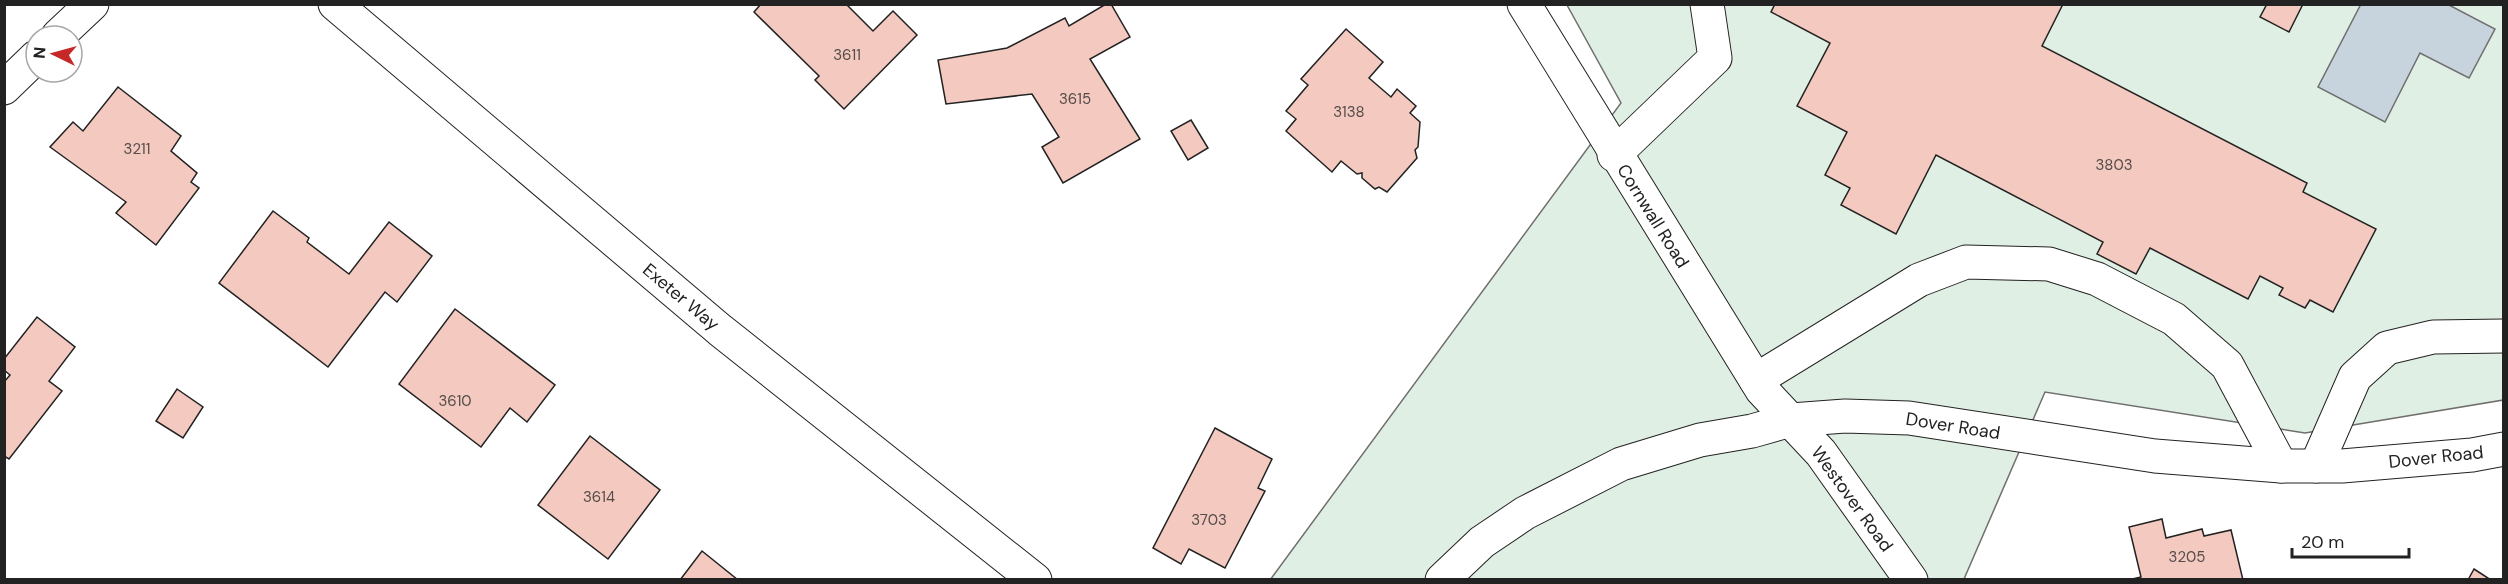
<svg xmlns="http://www.w3.org/2000/svg" width="2508" height="584" font-family="'DM Sans',sans-serif">
<style>
.green{fill:#e0efe3;stroke:#6f6f6f;stroke-width:1.5}
.water{fill:#c7d3dd;stroke:#6f6f6f;stroke-width:1.5}
.building{fill:#f3c9c0;stroke:#222;stroke-width:1.5}
.lines{fill:none;stroke-linecap:round;stroke-linejoin:round}
.minor-casing{stroke:#222;stroke-width:35}
.minor{stroke:#fff;stroke-width:33}
.labels{text-anchor:middle;dominant-baseline:central;stroke-width:4.5;stroke-linejoin:round;paint-order:stroke}
.number-label{font-size:15px;fill:#564c4a}
.street-label{font-size:18px;fill:#222;stroke:#fff}
</style>
<rect width="100%" height="100%" fill="#fff"/>
<polygon class="green" points="1567,5 2503,5 2503,400 2305,433 2045,392 1964,579 1270,580 1621,103"/>
<polygon class="water" points="2361,4 2449,5 2495,29 2469,78 2420,53 2385,122 2318,87"/>
<g class="building">
<polygon points="761,4 846,4 873,31 893,11 917,35 844,109 815,80 819,76 754,12"/>
<polygon points="1106,4 1111,4 1130,37 1090,59 1140,139 1063,183 1042,147 1059,137 1032,94 946,104 938,60 1007,48 1065,18 1069,26"/>
<polygon points="1775,4 2063,4 2042,46 2307,183 2303,192 2376,229 2333,312 2310,300 2305,308 2279,295 2283,288 2260,276 2248,299 2150,248 2136,274 2097,254 2103,242 1936,155 1896,234 1841,205 1850,188 1825,175 1847,132 1797,106 1830,43 1771,12"/>
<polygon points="2267,4 2303,4 2289,32 2260,17"/>
<polygon points="1346,29 1383,62 1369,78 1391,97 1397,89 1416,106 1410,113 1420,122 1418,147 1415,150 1417,158 1387,192 1379,187 1375,189 1362,178 1362,173 1357,174 1341,161 1332,172 1286,131 1296,119 1286,111 1308,85 1301,79"/>
<polygon points="118,87 181,136 171,151 197,173 191,182 199,188 156,245 116,213 126,202 50,147 73,122 83,131"/>
<polygon points="1191,120 1208,148 1188,160 1171,131"/>
<polygon points="273,211 309,238 307,242 349,274 389,222 432,256 397,302 385,292 328,367 219,283"/>
<polygon points="455,309 555,385 527,422 510,408 481,447 399,384"/>
<polygon points="37,317 75,347 49,381 62,391 9,459 4,456 4,382 10,375 4,370 4,359"/>
<polygon points="177,389 203,407 183,438 156,421"/>
<polygon points="1215,428 1272,459 1258,488 1265,491 1225,568 1189,549 1181,564 1153,548"/>
<polygon points="590,436 660,490 608,559 538,505"/>
<polygon points="2162,519 2166,538 2202,529 2204,536 2231,530 2243,580 2128,580 2141,577 2129,527"/>
<polygon points="702,551 738,580 680,580"/>
<polygon points="2474,569 2491,580 2468,580"/>
</g>
<g class="lines">
<g class="minor-casing">
<g id="minor">
<polyline points="335,4 720,330 1035,580"/>
<polyline points="1524,4 1762,390 1821,453 1911,580"/>
<polyline points="58,36 92,4"/>
<polyline points="4,88 36,57"/>
<polyline points="1614,155 1715,58 1707,4"/>
<polyline points="1756,380 1919,280 1966,262 2049,264 2097,279 2174,319 2227,365 2281,466"/>
<polyline points="2316,466 2355,377 2387,348 2433,337 2504,336"/>
<polyline points="1442,580 1482,542 1525,513 1621,464 1700,440 1752,431 1791,420 1845,416 1909,418 2155,456 2281,466 2342,466 2472,455 2504,449"/>
</g>
</g>
<use href="#minor" class="minor"/>
</g>
<g class="labels">
<g class="number-label">
<text x="847" y="55">3611</text>
<text x="1075" y="99">3615</text>
<text x="1349" y="112">3138</text>
<text x="137" y="149">3211</text>
<text x="2114" y="165">3803</text>
<text x="455" y="401">3610</text>
<text x="599" y="497">3614</text>
<text x="1209" y="520">3703</text>
<text x="2187" y="557">3205</text>
</g>
<g class="street-label">
<text transform="translate(1653 216) rotate(58)">Cornwall Road</text>
<text transform="translate(681 297) rotate(40)">Exeter Way</text>
<text transform="translate(1953 426) rotate(9)">Dover Road</text>
<text transform="translate(2436 457) rotate(-6)">Dover Road</text>
<text transform="translate(1852 499) rotate(54)">Westover Road</text>
</g>
</g>
<rect width="2508" height="584" fill="none" stroke="#222222" stroke-width="12"/>
<g transform="translate(54 54) rotate(275)"><circle r="28" fill="#ffffff" stroke="#a7a7a7" stroke-width="1.5"/>
<path d="M0-4.5L10 22L0 15L-10 22Z" fill="#c62828"/>
<text y="-9" font-size="16" font-weight="bold" text-anchor="middle" fill="#222222">N</text>
</g>
<path d="M2292 548v9h117v-9" fill="none" stroke="#222222" stroke-width="3"/>
<text x="2301" y="548" font-size="18" fill="#222222" stroke="#ffffff" stroke-width="4.5" paint-order="stroke">20 m</text>
</svg>
